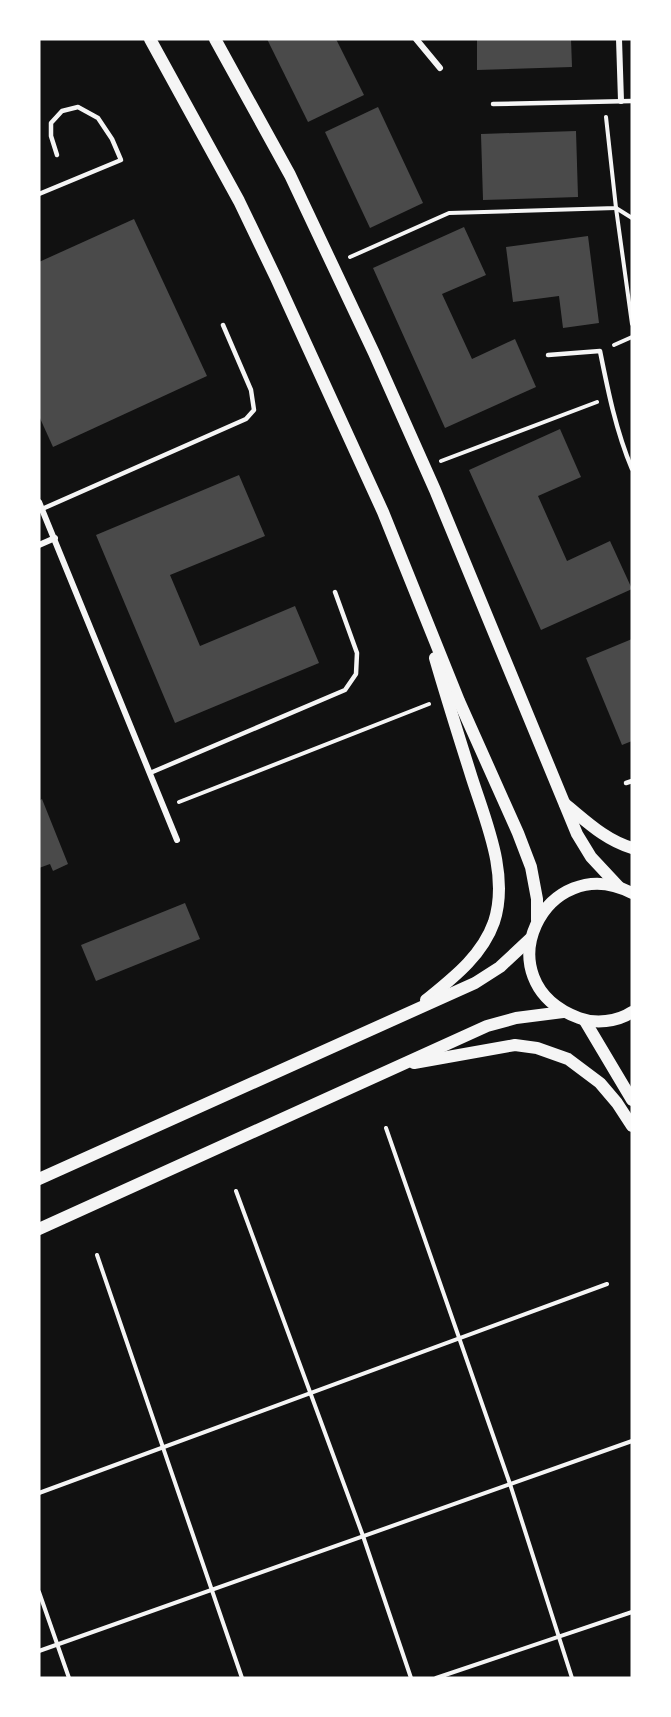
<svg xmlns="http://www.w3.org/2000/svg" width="671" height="1717" font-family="Overpass,sans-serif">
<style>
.building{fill:#4a4a4a}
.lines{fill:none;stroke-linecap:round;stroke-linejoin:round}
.path{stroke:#f5f5f5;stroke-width:4}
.service{stroke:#f5f5f5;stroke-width:4.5}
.minor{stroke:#f5f5f5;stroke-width:6}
.secondary{stroke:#f5f5f5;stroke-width:12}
</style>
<rect width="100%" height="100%" fill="#111"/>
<g class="building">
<polygon points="267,39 336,39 364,95 308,122"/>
<polygon points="477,39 571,39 572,67 477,70"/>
<polygon points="378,107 423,203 370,228 325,132"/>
<polygon points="576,131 578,197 483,200 481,134"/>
<polygon points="134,219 207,376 53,447 39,416 39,262"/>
<polygon points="464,227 486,275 442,294 472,359 515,339 536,387 445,428 373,268"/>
<polygon points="588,236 599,323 563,328 559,296 513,302 506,247"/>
<polygon points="560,429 581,477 538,496 567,561 610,541 632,589 541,630 469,470"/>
<polygon points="239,475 265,536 170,575 200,646 295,606 319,663 175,723 96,535"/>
<polygon points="632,639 632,741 622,745 586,658"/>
<polygon points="42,799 68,864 53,871 50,864 39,868 39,801"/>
<polygon points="185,903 200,939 96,981 81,945"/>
</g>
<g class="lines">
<g class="path">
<polyline points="616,208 632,324"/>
<polyline points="616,208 632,218"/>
<polyline points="350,257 449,213 616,208 606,117"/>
<polyline points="614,345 632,337"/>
<polyline points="441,461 597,402"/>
<polyline points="179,802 429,704"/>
<polyline points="386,1128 510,1484 572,1678"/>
<polyline points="236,1191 363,1536 411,1678"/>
<polyline points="97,1255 242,1678"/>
<polyline points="39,1493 607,1284"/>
<polyline points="39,1592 69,1678"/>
<polyline points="39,1651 632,1441"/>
<polyline points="436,1678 632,1612"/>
</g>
<g class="service">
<polyline points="493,104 632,101"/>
<polyline points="39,194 121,160 112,139 98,118 78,107 62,111 51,123 51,136 57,155"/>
<path d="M548,355L600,351C608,391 616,431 632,469"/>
<polyline points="42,509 246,419 254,410 251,390 223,325"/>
<polyline points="150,773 345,690 356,674 357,653 335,592"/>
<polyline points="626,783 632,781"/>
</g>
<g class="minor">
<polyline points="416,39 440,68"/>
<polyline points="619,39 621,101"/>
<polyline points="39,502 177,840"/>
<polyline points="39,545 55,538"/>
</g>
<g class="secondary">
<polyline points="150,39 239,201 276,278 383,512 459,701 518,833 531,867 537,899 537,920"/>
<polyline points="215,39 290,175 374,353 435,490 577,834 591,857 619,887"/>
<path d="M565,804C586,821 605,840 632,848"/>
<path d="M632,893C546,848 480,981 579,1018C595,1024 617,1022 632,1012"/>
<path d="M426,1000C453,978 482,956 494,922C510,873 484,818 470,772C458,734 446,696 435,658"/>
<polyline points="585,1021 632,1100"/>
<polyline points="414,1063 515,1045 537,1048 568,1059 600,1083 617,1103 632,1126"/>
<polyline points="39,1179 475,983 500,967 530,939"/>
<polyline points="39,1229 487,1026 516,1018 563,1012"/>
</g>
</g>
<rect width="671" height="1717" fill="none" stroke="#ffffff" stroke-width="81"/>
</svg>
